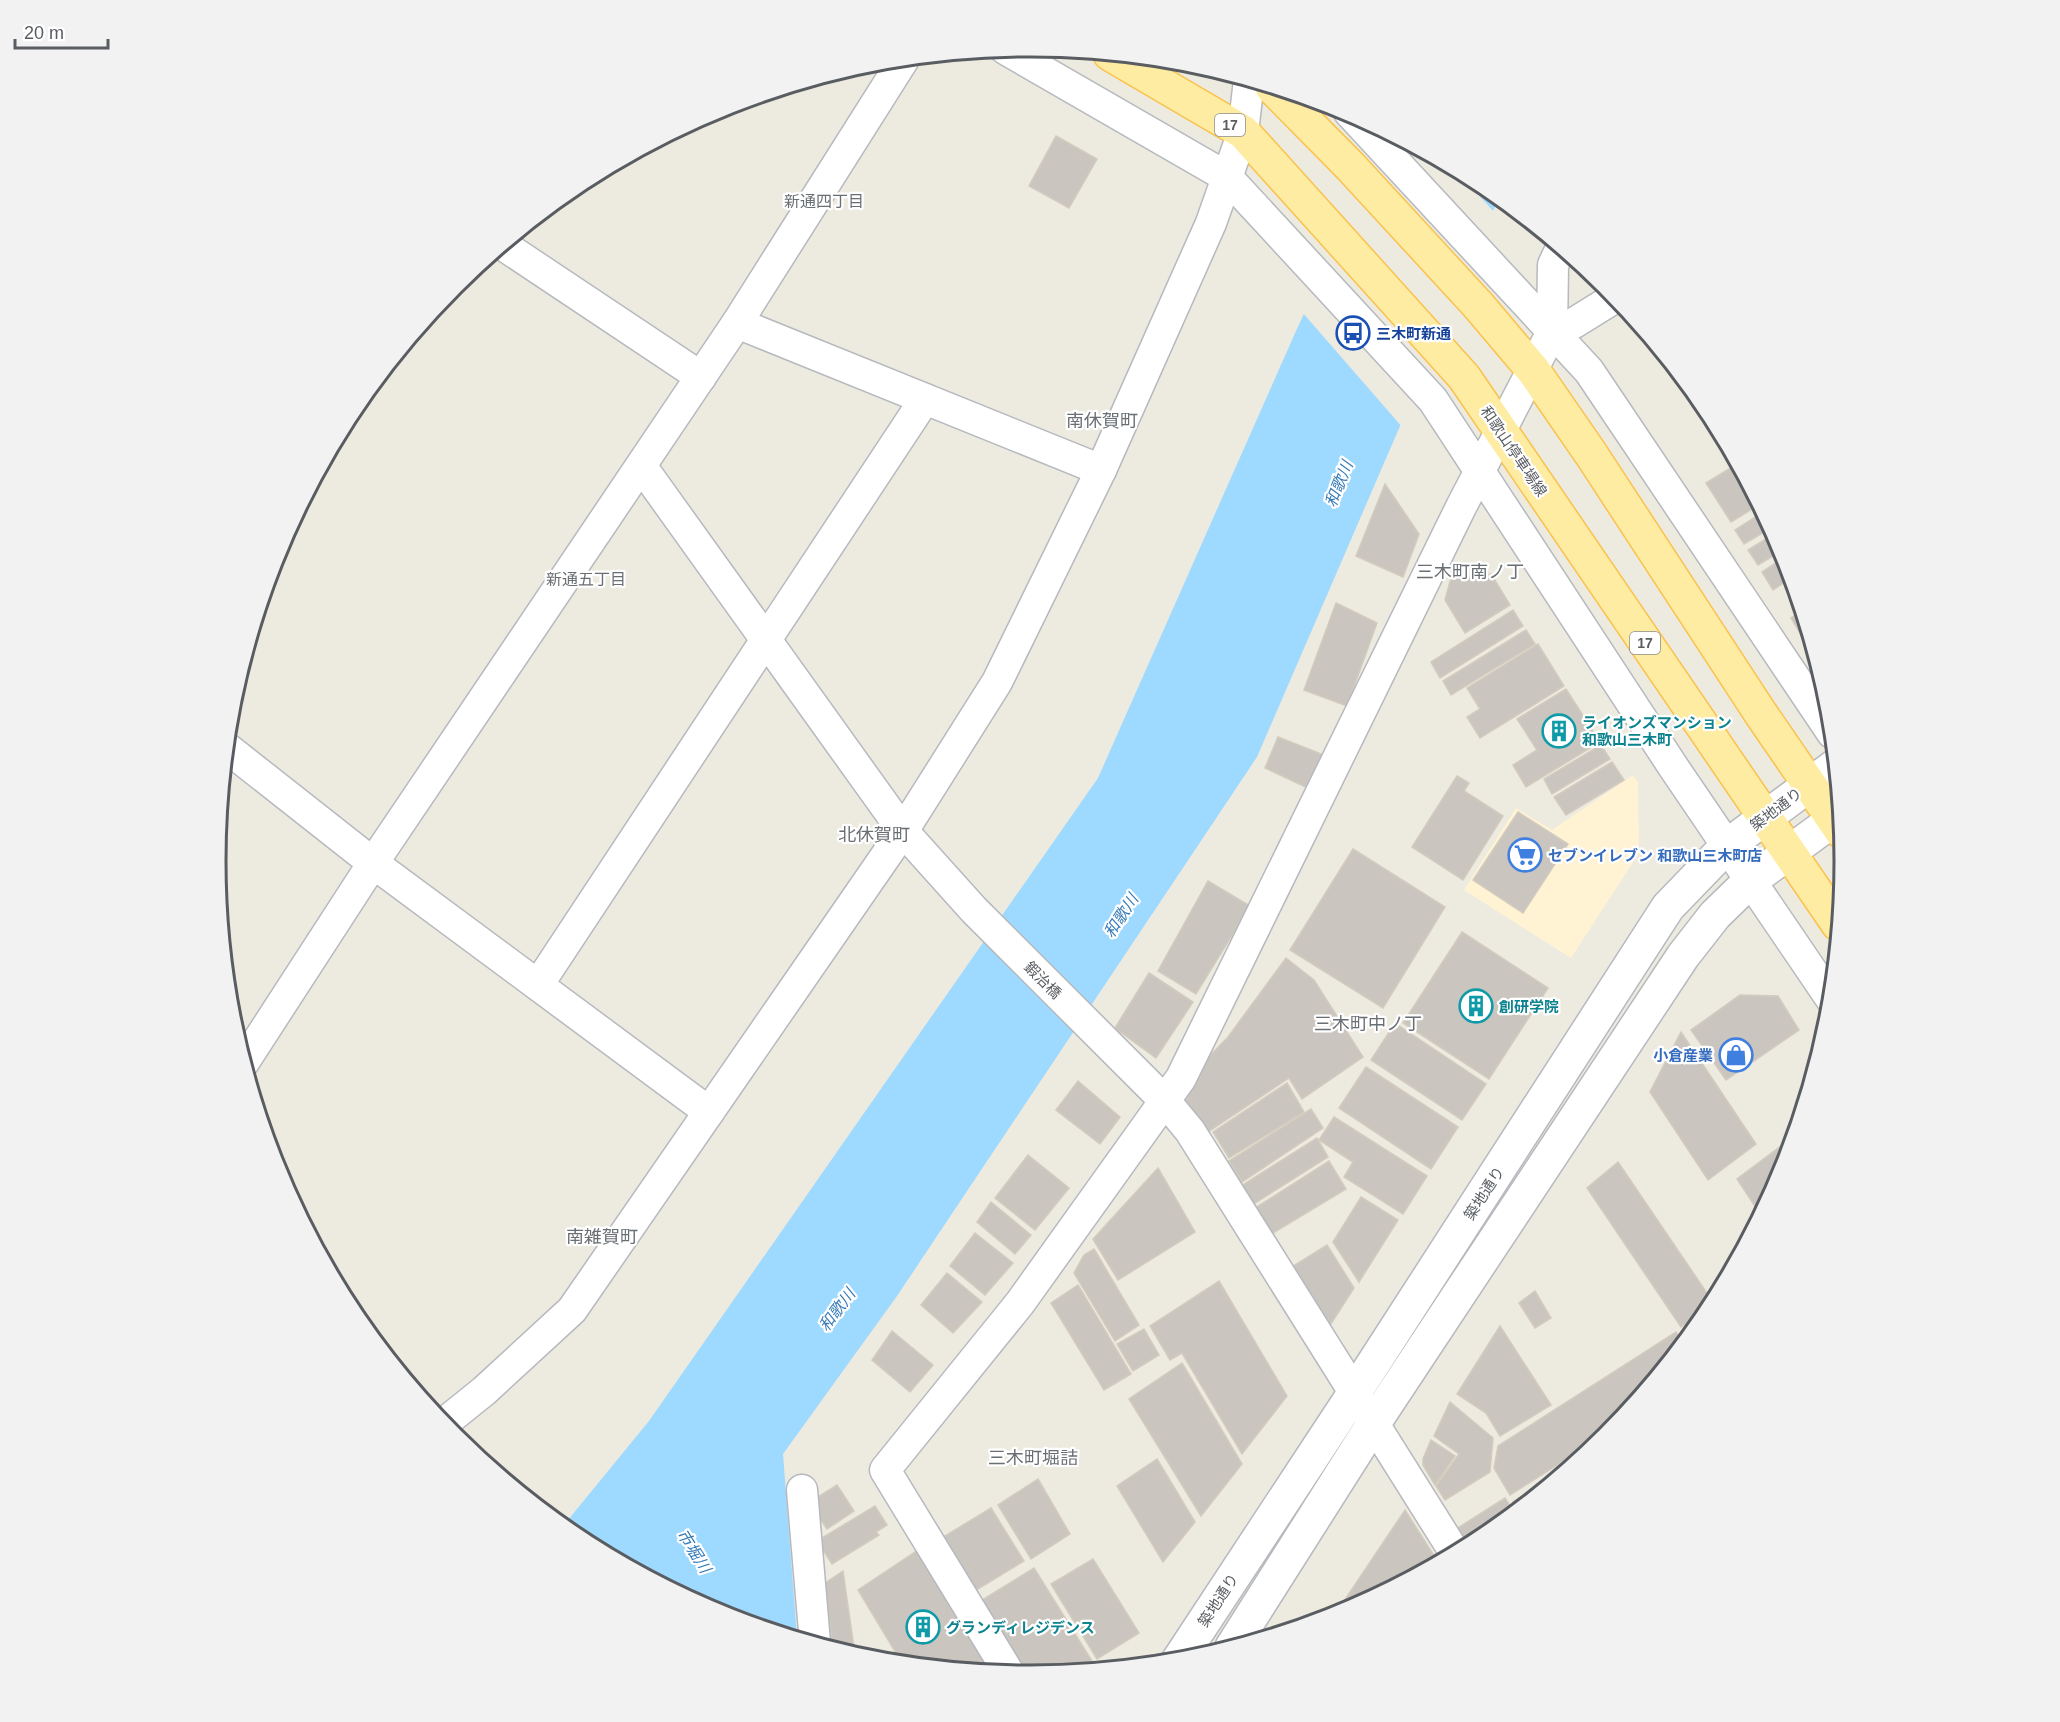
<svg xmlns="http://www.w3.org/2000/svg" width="2060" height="1722" font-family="Helvetica,'Noto Sans JP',sans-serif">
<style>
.commercial{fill:#fff3d3}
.water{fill:#9ed9ff}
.pier{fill:#edeae0}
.building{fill:#cac6bf;stroke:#d2cbbe;stroke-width:1.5}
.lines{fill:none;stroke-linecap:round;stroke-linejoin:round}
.minor-casing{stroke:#b6b9be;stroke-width:33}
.tertiary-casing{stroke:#b6b9be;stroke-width:36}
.primary-casing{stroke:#fac24c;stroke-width:36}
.minor{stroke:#fff;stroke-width:30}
.tertiary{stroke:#fff;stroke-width:33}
.primary{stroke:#ffeca3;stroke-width:33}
.labels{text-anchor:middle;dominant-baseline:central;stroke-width:4.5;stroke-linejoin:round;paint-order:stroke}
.shield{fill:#fff;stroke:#8b8e91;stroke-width:1.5}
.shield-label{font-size:14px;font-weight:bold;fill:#595d62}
.transit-label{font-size:15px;font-weight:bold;fill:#164399;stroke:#fff;text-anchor:start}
.street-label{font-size:15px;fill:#595d62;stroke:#fff}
.culture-label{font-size:15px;font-weight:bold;fill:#0d838f;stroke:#fff;text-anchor:start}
.shop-label{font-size:15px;font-weight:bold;fill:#366cbe;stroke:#fff;text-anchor:start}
.neighbourhood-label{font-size:16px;fill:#6a6f74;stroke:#fff}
.water-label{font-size:16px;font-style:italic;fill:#367ab7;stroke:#fff}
.quarter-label{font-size:18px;fill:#6a6f74;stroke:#fff}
.rim{fill:none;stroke:#595d62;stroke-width:3}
</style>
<rect width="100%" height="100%" fill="#edeae0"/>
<polygon class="commercial" points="1633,775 1638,782 1639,853 1571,958 1464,890 1516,808 1552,830"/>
<polygon class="water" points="1388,133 1483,184 1499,197 1257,757 897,1296 783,1454 797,1637 718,1613 577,1538 563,1526 649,1421 1098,778 1296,331"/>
<polygon class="pier" points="1385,132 1455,169 1495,213 1403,428 1302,312"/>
<g class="building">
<polygon points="1056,136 1097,159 1069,208 1029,186"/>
<polygon points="1737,464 1759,505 1731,522 1706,483"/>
<polygon points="1385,484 1419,534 1403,577 1356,556"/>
<polygon points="1763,512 1771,528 1744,544 1735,530"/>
<polygon points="1774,534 1783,550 1758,565 1748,550"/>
<polygon points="1785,557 1791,578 1773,590 1762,572"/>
<polygon points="1491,574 1510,605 1465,633 1445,600 1451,578"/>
<polygon points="1336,603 1377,623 1347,706 1304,690"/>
<polygon points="1513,610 1523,626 1440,678 1431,662"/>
<polygon points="1801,611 1809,635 1803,638 1791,618"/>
<polygon points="1526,630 1535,644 1451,695 1443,681"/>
<polygon points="1538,644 1564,686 1480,738 1467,717 1480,709 1467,688"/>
<polygon points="1566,689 1600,742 1526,787 1513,765 1537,750 1517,719"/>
<polygon points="1278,737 1326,756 1310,789 1265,768"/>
<polygon points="1601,745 1610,759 1552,794 1544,779"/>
<polygon points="1612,762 1624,780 1566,815 1554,797"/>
<polygon points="1457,776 1469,783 1464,791 1503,816 1463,880 1412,847"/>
<polygon points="1518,812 1568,844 1523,913 1473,880"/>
<polygon points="1353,849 1445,907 1383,1008 1290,950"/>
<polygon points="1208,881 1250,906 1196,994 1158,971"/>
<polygon points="1462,932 1548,988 1489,1079 1403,1023"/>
<polygon points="1286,958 1314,980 1363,1057 1302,1099 1289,1078 1205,1134 1185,1104 1199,1067 1228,1037"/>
<polygon points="1149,973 1193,1002 1156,1058 1115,1028"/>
<polygon points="1740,995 1778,996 1799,1030 1726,1080 1691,1030"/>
<polygon points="1395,1023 1486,1084 1462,1120 1371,1060"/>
<polygon points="1681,1032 1756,1144 1708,1180 1650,1092"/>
<polygon points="1366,1067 1458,1127 1431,1169 1339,1108"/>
<polygon points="1078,1081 1120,1117 1100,1144 1056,1110"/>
<polygon points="1287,1083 1304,1112 1229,1158 1213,1132"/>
<polygon points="1311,1109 1323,1128 1242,1182 1229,1161"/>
<polygon points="1334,1117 1427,1176 1403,1214 1344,1177 1353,1162 1319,1140"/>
<polygon points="1793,1137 1782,1173 1760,1214 1737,1179"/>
<polygon points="1317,1138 1328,1157 1249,1207 1238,1188"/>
<polygon points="1028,1155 1069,1188 1035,1230 995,1198"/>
<polygon points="1329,1161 1346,1189 1268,1236 1252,1210"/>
<polygon points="1618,1162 1713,1302 1711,1306 1681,1327 1587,1188"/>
<polygon points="1158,1168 1195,1232 1118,1280 1093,1239"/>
<polygon points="1361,1197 1398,1220 1359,1282 1333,1242"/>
<polygon points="991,1202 1031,1235 1015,1254 977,1222"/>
<polygon points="975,1233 1013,1263 985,1295 950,1266"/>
<polygon points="1327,1245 1354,1288 1325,1333 1287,1270"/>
<polygon points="1094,1249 1139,1325 1115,1341 1074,1273 1084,1255"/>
<polygon points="947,1273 982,1302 953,1333 921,1305"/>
<polygon points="1219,1281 1287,1396 1242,1454 1182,1353 1170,1360 1150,1326"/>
<polygon points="1078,1285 1131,1374 1104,1390 1051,1303"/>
<polygon points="1535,1291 1551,1318 1535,1328 1519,1303"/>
<polygon points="1500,1326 1551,1405 1500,1436 1486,1413 1457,1394"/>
<polygon points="1144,1329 1159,1355 1133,1371 1117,1344"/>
<polygon points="892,1331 933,1365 910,1392 872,1360"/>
<polygon points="1676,1332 1683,1343 1606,1437 1566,1470 1562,1462 1510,1495 1494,1468 1498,1446"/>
<polygon points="1182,1363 1242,1464 1201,1516 1129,1399"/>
<polygon points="1450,1402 1493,1438 1490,1472 1445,1500 1436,1486 1459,1454 1434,1436"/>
<polygon points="1431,1440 1455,1456 1435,1485 1423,1465 1423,1459"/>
<polygon points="1157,1459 1195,1522 1163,1562 1117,1486"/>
<polygon points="1561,1470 1562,1473 1518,1509 1513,1502"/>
<polygon points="1038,1479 1070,1534 1031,1559 998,1505"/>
<polygon points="837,1485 854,1511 827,1529 819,1517 818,1497"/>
<polygon points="1505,1498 1514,1512 1482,1538 1464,1548 1453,1531"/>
<polygon points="875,1506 887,1525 876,1532 879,1535 832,1564 817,1541"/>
<polygon points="991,1508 1024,1561 973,1592 940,1539"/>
<polygon points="1405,1510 1438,1562 1343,1613 1340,1607"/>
<polygon points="918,1550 993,1672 902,1663 858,1590"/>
<polygon points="1093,1559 1139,1633 1097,1659 1051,1584"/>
<polygon points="1034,1568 1092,1661 1074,1671 1024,1675 979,1602"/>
<polygon points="843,1571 854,1648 858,1656 833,1648 825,1583"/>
</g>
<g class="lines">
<g class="minor-casing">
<g id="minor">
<polyline points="1005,49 1227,177 1433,400 1674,768 1831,999"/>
<polyline points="1349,112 1589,371 1832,733"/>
<polyline points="503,245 701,377"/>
<polyline points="737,323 1101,470"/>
<polyline points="1552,332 1574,323 1616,297"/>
<polyline points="642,467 903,831 974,910 1166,1102 1190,1131 1455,1553"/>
<polyline points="227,748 373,863 709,1112"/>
<polyline points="538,985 925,399"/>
<polyline points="244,1062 373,863 737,323 904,59"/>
<polyline points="443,1424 484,1391 572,1310 903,831 997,682 1101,470 1211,223 1243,132 1249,80"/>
<polyline points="802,1490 815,1643"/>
<polyline points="1009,1673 885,1470 1020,1303 1181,1078 1461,507 1552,332 1553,265 1561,248"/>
</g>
</g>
<g class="tertiary-casing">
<g id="tertiary">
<polyline points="1232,1647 1374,1423 1683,956 1715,915 1750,881 1840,815"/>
<polyline points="1178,1661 1355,1392 1668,907 1727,846 1835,766"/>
</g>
</g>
<g class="primary-casing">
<g id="primary">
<polyline points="1110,54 1243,132 1464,377 1838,924"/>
<polyline points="1272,87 1350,166 1478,305 1533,370 1591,454 1761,714 1842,832"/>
</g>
</g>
<use href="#minor" class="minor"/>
<use href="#tertiary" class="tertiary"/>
<use href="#primary" class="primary"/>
</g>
<defs>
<g id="bus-ring" transform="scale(1.725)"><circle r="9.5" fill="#fff" stroke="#1a4fb4" stroke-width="1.5"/><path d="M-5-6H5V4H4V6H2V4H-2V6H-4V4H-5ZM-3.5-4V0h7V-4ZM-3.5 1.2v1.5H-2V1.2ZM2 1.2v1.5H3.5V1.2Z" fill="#1a4fb4"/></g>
<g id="building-ring" transform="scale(1.725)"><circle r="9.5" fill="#fff" stroke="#0f9aa8" stroke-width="1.5"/><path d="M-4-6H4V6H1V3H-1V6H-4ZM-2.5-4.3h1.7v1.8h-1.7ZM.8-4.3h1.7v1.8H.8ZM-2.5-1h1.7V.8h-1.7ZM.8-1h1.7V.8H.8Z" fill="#0f9aa8"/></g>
<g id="supermarket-ring" transform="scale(1.725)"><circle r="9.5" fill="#fff" stroke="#3f7fe0" stroke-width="1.5"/><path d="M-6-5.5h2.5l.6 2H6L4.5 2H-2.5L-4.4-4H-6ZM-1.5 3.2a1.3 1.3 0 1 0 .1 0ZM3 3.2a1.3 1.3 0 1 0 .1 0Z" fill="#3f7fe0"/></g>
<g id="shop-ring" transform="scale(1.725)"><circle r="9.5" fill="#fff" stroke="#3f7fe0" stroke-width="1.5"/><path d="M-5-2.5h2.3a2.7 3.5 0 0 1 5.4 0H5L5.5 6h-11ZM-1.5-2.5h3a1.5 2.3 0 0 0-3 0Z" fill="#3f7fe0"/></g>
</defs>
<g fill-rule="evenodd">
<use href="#bus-ring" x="1353" y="333"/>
<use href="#building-ring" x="1559" y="731"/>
<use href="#supermarket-ring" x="1525" y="855"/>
<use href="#building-ring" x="1476" y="1006"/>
<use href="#shop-ring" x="1736" y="1055"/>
<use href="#building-ring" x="923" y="1627"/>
</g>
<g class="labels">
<g class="shield">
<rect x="1215" y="114" width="30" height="22" rx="4.5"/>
<rect x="1630" y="632" width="30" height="22" rx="4.5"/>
</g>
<g class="shield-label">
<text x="1230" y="125">17</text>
<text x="1645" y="643">17</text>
</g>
<g class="transit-label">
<text x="1376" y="333">三木町新通</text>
</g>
<g class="street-label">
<text transform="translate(1514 451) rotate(56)">和歌山停車場線</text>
<text transform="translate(1776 809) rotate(-37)">築地通り</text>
<text transform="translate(1043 980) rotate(45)">鍜治橋</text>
<text transform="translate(1484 1193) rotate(-57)">築地通り</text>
<text transform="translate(1218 1600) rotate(-57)">築地通り</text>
</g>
<g class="culture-label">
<text x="1582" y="722">ライオンズマンション<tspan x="1582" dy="17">和歌山三木町</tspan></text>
<text x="1499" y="1006">創研学院</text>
<text x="946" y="1627">グランディレジデンス</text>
</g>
<g class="shop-label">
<text x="1548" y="855">セブンイレブン 和歌山三木町店</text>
<text x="1713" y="1055" text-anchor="end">小倉産業</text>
</g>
<g class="neighbourhood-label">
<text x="824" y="201">新通四丁目</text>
<text x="586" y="579">新通五丁目</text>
</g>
<g class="water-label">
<text transform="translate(1339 484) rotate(-68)">和歌川</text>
<text transform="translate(1121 916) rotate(-57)">和歌川</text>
<text transform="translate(837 1310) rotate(-53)">和歌川</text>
<text transform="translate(694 1551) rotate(58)">市堀川</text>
</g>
<g class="quarter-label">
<text x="1102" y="421">南休賀町</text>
<text x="1470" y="572">三木町南ノ丁</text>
<text x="874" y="835">北休賀町</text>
<text x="1368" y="1024">三木町中ノ丁</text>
<text x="602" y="1237">南雑賀町</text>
<text x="1033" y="1458">三木町堀詰</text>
</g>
</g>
<path d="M0 0H2060V1722H0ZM226 861a804 804 0 1 1 1608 0a804 804 0 1 1-1608 0Z" fill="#f2f2f2" fill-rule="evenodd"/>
<path class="rim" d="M226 861a804 804 0 1 1 1608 0a804 804 0 1 1-1608 0Z"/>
<path d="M15 39v9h93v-9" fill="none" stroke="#595d62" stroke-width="3"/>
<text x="24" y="39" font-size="18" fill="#595d62" stroke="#ffffff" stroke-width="4.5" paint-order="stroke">20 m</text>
</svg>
